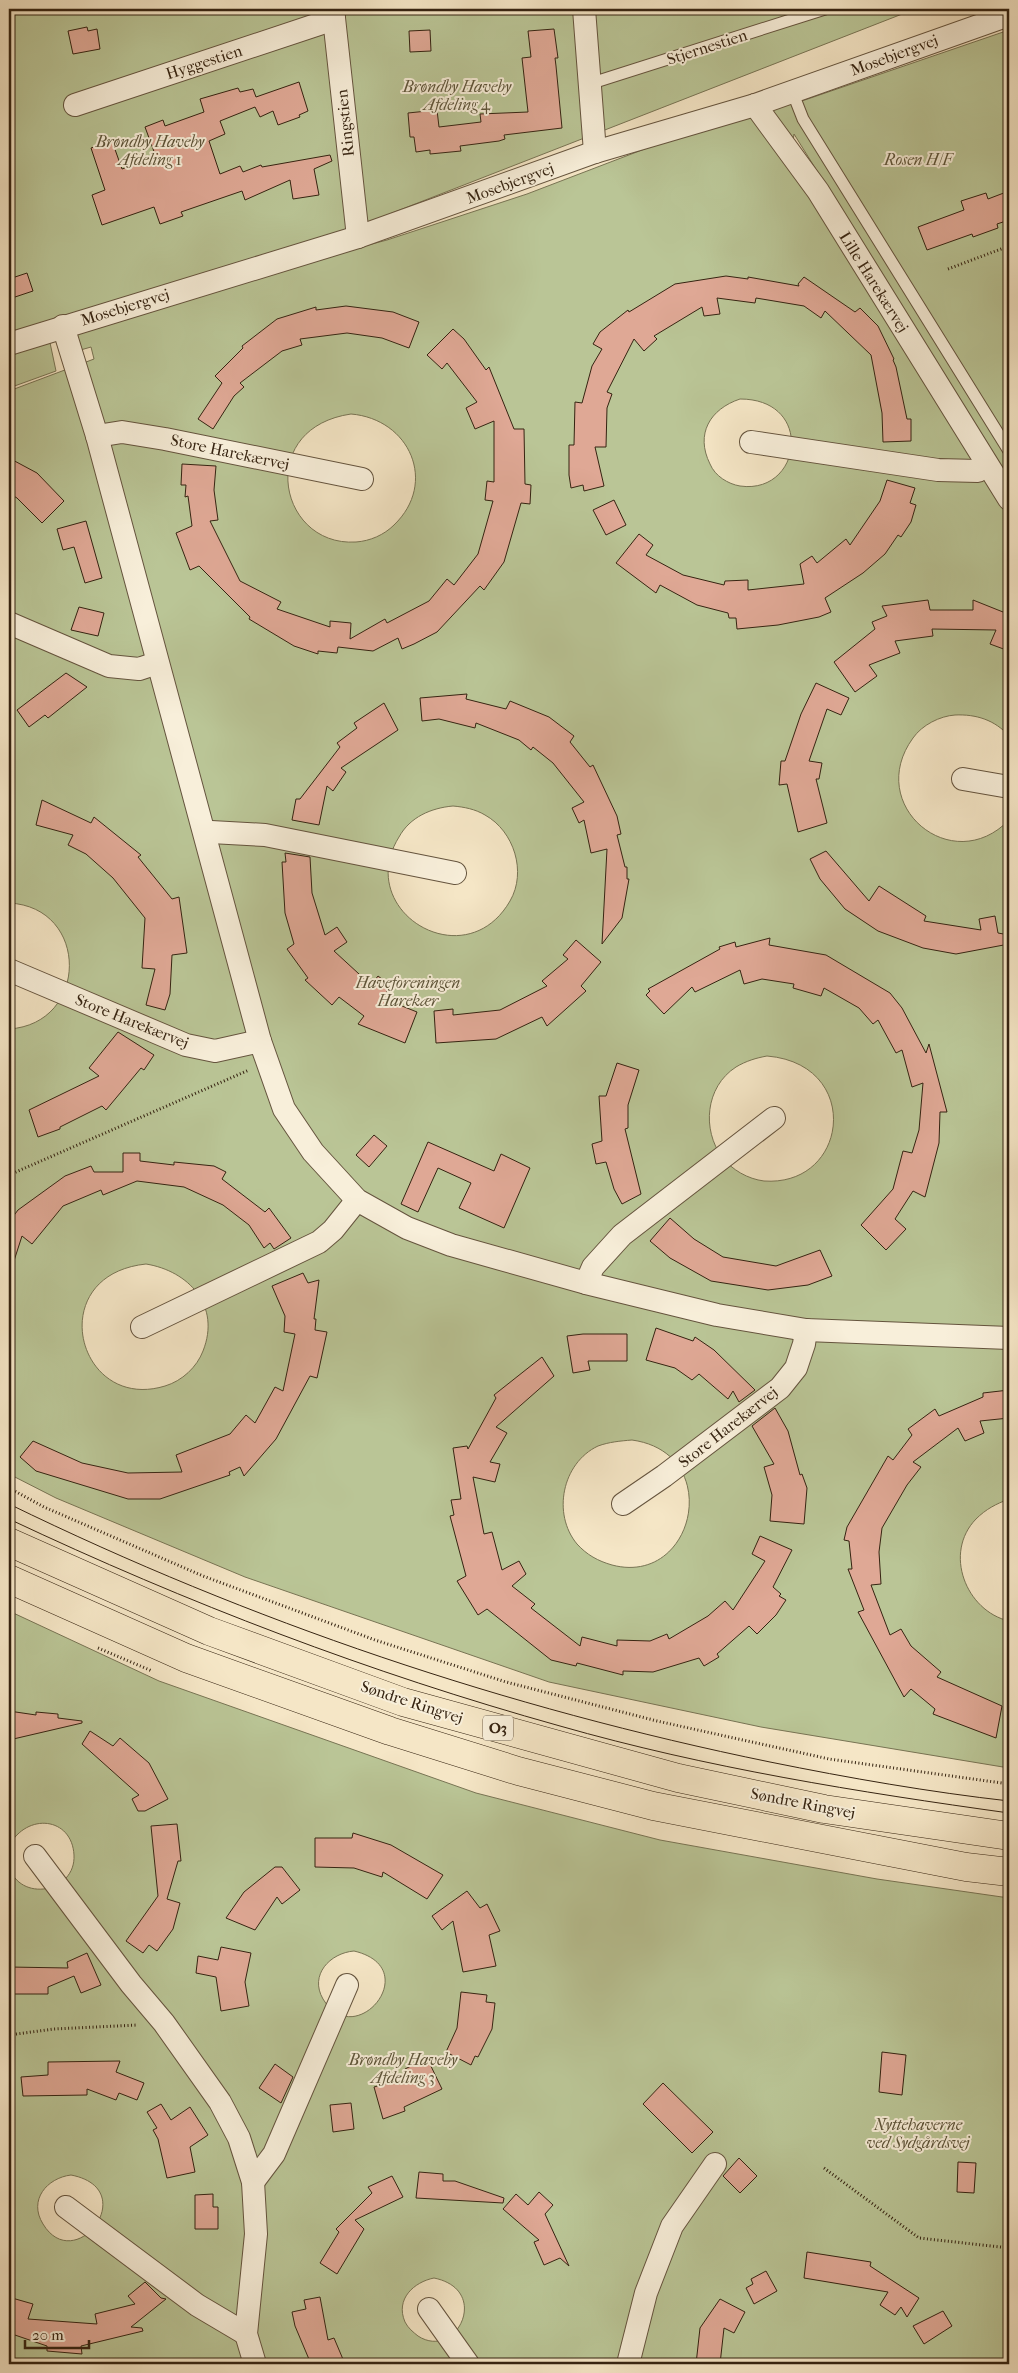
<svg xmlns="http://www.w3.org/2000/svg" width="1018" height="2373" font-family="'IM FELL French Canon',serif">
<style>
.green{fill:#bac596;stroke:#787454;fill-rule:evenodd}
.building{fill:#dfa895;stroke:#352311}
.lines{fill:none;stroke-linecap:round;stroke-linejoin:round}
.service-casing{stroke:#65543e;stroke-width:13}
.minor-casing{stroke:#65543e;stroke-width:24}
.primary-casing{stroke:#352311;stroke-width:29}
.path{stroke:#352311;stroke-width:3;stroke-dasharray:1 2.5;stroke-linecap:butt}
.service{stroke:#f8efda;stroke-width:11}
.minor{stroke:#f8efda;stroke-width:22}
.primary{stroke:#f5e6c6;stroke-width:28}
.tram{stroke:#352311;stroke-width:1}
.labels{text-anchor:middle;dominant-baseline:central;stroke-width:4;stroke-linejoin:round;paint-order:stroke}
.shield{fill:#f8efda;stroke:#70604d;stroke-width:1}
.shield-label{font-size:15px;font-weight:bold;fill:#352311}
.street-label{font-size:16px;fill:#352311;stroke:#f8efda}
.park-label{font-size:16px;font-style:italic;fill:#5d5439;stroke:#f8efda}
</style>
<rect width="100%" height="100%" fill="#f5e6c6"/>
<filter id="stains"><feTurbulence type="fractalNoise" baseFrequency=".004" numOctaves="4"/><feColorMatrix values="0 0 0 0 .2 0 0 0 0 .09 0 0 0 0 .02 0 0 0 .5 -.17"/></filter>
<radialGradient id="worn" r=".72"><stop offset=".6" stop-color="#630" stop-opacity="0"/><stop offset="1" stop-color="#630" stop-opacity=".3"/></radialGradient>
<g class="green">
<path d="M9,9H915L187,293L387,240L527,194L796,91V103L1009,30V479L794,134L793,141L1009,489V736C995,720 976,714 955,715C940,716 922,725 913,738C864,805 952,879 1009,820V1499C996,1504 986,1509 976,1519C943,1553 966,1611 1009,1621V1768L761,1727L549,1682L245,1577L56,1498L9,1474V1029C89,1024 90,907 9,903V391L94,359L91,347L77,351L49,338L56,371L9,388ZM740,399C815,399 802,495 740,486C728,484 715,476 710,464C695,434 710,409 740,399ZM351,414C410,419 438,483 394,525C384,535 370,541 356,542C278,547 255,428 351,414ZM453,806C464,807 475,809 485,815C514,831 527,872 510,901C465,979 353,911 399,837C410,817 431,808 453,806ZM767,1056C863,1064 849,1187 764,1181C748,1179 732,1170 722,1157C702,1130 705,1087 736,1067C746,1061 756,1058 767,1056ZM146,1264C189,1271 221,1306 203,1351C197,1367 182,1381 165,1386C77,1413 42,1275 146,1264ZM632,1440C725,1453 695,1587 612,1565C598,1561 587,1555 577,1544C552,1514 562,1463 598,1446C609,1442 620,1441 632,1440Z"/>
<path d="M9,1611L159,1681L476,1793L660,1840L877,1879L1009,1898V2301L1003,2299L1009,2303V2364H837L822,2361L811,2364H9V1866C19,1903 76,1893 74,1855C72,1817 27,1812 9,1846ZM354,1951C426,1968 355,2053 323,1999C309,1975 330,1953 354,1951ZM71,2175C143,2189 75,2277 43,2224C28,2200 47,2178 71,2175ZM434,2278C492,2290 456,2361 418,2336C413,2332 408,2328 405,2322C395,2299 414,2282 434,2278Z"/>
</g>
<g class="building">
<polygon points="87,27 88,31 97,29 100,49 73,54 68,31"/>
<polygon points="554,29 558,58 555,58 556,66 562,128 504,135 505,139 499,141 460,146 461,151 430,154 430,150 416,152 414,137 410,137 408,113 437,110 439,127 481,122 480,114 528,112 522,58 531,57 528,31"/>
<polygon points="430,30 431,51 410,52 409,31"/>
<polygon points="299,82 308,111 299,115 300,117 278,125 273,111 260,117 255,107 220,121 225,134 209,141 220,174 240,166 243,172 261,165 262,167 330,155 332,161 314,169 319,195 293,199 290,180 245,200 242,191 181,212 183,216 160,224 154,207 102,225 92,195 105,190 91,148 112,141 122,169 156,157 145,127 163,120 165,126 204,112 200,99 238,88 240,92 253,89 256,97"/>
<polygon points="1009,191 1009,220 997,224 998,228 973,237 972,234 927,250 918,227 964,210 961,201 986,193 988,199"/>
<polygon points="27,273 33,291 9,299 9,279"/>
<polygon points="726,276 748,279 748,277 799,286 798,284 804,277 855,312 860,308 878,326 894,359 893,360 896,367 907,419 911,419 911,441 883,442 882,413 871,355 825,311 821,318 804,306 756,298 755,303 717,298 720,314 704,316 702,307 654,336 657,339 644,351 634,339 607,392 612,394 607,408 606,447 595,447 604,486 584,491 583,485 571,488 569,475 569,445 574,445 575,402 582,403 592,366 602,349 593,344 600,332 628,310 629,312 675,284"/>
<polygon points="346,306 393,312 419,322 409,348 382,338 347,333 300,339 302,345 282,351 240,383 244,387 234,396 213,429 198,419 222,383 215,376 243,348 242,346 277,319 316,307 316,310"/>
<polygon points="453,329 464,339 486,370 489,367 514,429 524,429 525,484 531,485 530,504 521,503 504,562 484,590 480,586 437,632 414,644 402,649 398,638 373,651 338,647 337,653 318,651 318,654 294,646 249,619 250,617 199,566 190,570 176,533 192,526 188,496 185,497 186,485 181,485 182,464 216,466 214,490 218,520 210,521 240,581 281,602 277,609 330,627 330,621 351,623 350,639 385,619 387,623 429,601 447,579 454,585 478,554 493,501 485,500 487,481 494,482 494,421 475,429 466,408 477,402 447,363 442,369 427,355"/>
<polygon points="9,458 37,473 64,501 42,523 17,498 9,493"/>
<polygon points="887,480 915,488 910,503 916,505 911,522 901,537 898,535 885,554 863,573 825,598 831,612 819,617 778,625 737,629 736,618 729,618 728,613 697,605 660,585 656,593 616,563 639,534 653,545 646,555 683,575 724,585 725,581 748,580 748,590 804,584 800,564 812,556 817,563 846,539 850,545 880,501"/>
<polygon points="614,500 626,525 606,535 593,510"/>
<polygon points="86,521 102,578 85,583 74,547 63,550 57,529"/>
<polygon points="1009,599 1009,651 990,644 996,630 932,629 933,636 895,641 900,653 869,665 877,676 855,692 834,662 875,629 872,622 887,616 882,606 928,600 930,610 973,610 973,600 1003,612"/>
<polygon points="79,607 104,613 98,636 71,630"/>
<polygon points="66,673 87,687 48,718 45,715 29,727 17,710"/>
<polygon points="816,683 849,698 841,715 827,709 809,761 822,763 819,779 816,779 827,823 798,832 787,784 779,785 781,761 785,761 801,714"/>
<polygon points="467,694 466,699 506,709 510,701 549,717 574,736 570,742 590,767 593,765 617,816 621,834 617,835 625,867 627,867 627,879 629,879 622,918 602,944 607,849 591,853 584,820 579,823 572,808 584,802 553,763 533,747 531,750 519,740 476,723 475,728 439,719 422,721 420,698"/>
<polygon points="384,703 398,730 341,768 346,772 333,791 327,786 319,825 292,820 296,799 300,799 340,747 337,743 357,728 354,723"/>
<polygon points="42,800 91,823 94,817 141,855 138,857 172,899 179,897 187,953 172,955 170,994 165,1010 146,1005 155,969 142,968 145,918 113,878 86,854 68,845 73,835 36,825"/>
<polygon points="826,851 869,901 879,886 926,916 924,921 981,930 979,919 995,916 998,933 1009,935 1009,944 956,954 923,948 878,931 845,909 820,879 810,859"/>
<polygon points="285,853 310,857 312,893 325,935 337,927 347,942 334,951 371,985 378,976 391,986 382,998 417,1012 405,1043 358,1024 364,1016 339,997 332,1005 305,980 308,978 287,949 294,944 285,913 282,862 286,862"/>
<polygon points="770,938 769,945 826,955 890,993 902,1008 926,1053 929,1044 947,1112 940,1112 939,1143 925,1197 913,1191 895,1219 906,1229 886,1250 861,1225 893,1189 903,1151 912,1153 919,1130 923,1083 912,1087 902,1050 896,1053 878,1020 873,1024 859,1008 824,988 821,996 793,988 794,984 762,979 744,984 740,970 695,992 692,987 664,1014 646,995 650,991 648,989 720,949 719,947 735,942 736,947"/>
<polygon points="576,940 601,962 581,986 586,991 547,1026 542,1017 496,1039 436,1043 434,1011 453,1009 453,1015 500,1010 547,986 542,981 568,959 563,955"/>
<polygon points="118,1032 154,1055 144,1070 141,1068 106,1110 102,1106 60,1127 60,1129 38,1137 29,1110 99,1076 89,1068"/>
<polygon points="617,1063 639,1070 628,1105 628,1128 625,1129 641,1194 622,1204 614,1189 606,1162 596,1164 592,1144 602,1141 599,1096 606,1096"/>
<polygon points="374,1135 387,1146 369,1167 356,1155"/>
<polygon points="428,1142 494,1171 501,1154 530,1168 504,1228 459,1208 471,1183 438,1168 418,1212 401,1204"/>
<polygon points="123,1153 140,1153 140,1161 174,1165 174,1162 214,1166 226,1172 222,1179 265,1212 269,1208 291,1238 274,1249 270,1243 264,1248 249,1225 223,1205 184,1187 137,1181 103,1195 101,1190 63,1206 32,1244 22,1236 12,1267 9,1266 9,1222 18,1210 65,1176 91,1166 94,1172 123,1172"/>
<polygon points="670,1218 694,1239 723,1257 776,1266 820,1250 832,1276 808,1285 768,1290 711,1281 670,1258 650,1241"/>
<polygon points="303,1273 308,1283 319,1280 314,1319 316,1319 315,1330 327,1332 317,1378 310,1376 276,1439 244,1476 240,1467 229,1472 230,1475 160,1499 128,1499 36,1471 20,1457 33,1441 82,1463 128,1473 182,1472 176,1455 230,1434 246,1415 255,1423 275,1387 283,1391 295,1334 284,1332 285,1316 272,1286"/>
<polygon points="656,1328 693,1341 695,1337 714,1350 755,1390 739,1402 733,1391 728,1399 699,1374 692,1380 675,1368 646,1360"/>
<polygon points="583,1334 627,1334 627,1361 588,1361 590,1370 573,1373 567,1336"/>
<polygon points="542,1357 554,1376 496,1427 507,1433 490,1462 500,1464 495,1482 473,1477 484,1534 492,1532 502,1570 519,1561 526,1574 512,1586 535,1604 531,1608 580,1646 582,1637 617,1646 617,1640 650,1641 667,1634 669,1639 708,1616 725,1601 733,1610 765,1561 752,1554 760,1536 792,1550 773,1587 781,1594 779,1596 786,1600 776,1615 757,1634 749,1626 717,1654 719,1657 704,1666 699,1658 653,1672 623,1671 623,1675 577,1663 576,1666 551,1660 487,1609 478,1615 457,1581 466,1576 450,1516 454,1515 451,1500 461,1499 453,1448 467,1446 468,1449 496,1398 494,1395"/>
<polygon points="1009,1390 1009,1418 980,1421 984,1433 965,1441 958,1428 913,1462 921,1467 907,1485 882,1528 879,1552 881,1584 871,1585 890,1635 901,1629 911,1646 941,1672 937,1677 1002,1706 996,1738 933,1714 935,1709 911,1689 904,1697 858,1612 864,1610 848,1569 852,1569 849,1541 844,1540 847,1527 888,1456 893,1460 912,1435 908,1429 935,1409 939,1416 983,1397 983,1393"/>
<polygon points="775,1408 788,1431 800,1475 802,1474 807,1488 804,1524 770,1521 772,1495 764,1467 774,1464 752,1426"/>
<polygon points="9,1711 36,1715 36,1712 58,1714 58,1718 82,1721 82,1723 9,1740"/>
<polygon points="90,1731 113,1746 120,1738 149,1763 168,1799 145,1811 138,1811 132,1799 139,1795 82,1744"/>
<polygon points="177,1824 181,1861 178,1861 167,1899 180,1903 173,1929 157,1951 149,1945 143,1953 126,1941 158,1896 151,1826"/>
<polygon points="353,1833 391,1845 443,1875 427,1899 383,1872 382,1877 354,1868 315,1867 315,1838 352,1838"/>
<polygon points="275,1867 282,1867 300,1890 282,1904 277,1897 255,1930 226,1918 244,1892"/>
<polygon points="467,1891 480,1908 487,1904 500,1931 489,1935 496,1966 463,1972 453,1921 442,1930 432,1916"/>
<polygon points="221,1947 251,1953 245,1982 249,2006 221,2011 216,1977 196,1973 198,1956 218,1960"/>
<polygon points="87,1953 101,1985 81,1993 74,1976 48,1987 48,1994 9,1994 9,1967 68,1968 67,1962"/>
<polygon points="461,1992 487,1995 486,2002 495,2003 492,2029 478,2057 475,2056 471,2065 446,2052 457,2028"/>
<polygon points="882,2052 906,2055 902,2095 879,2092"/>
<polygon points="427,2058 442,2089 404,2107 405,2111 383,2119 374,2087 409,2077 405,2069"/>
<polygon points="120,2061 116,2072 144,2083 137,2100 119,2093 116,2100 87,2089 87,2095 23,2096 21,2077 48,2075 48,2062"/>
<polygon points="275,2064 293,2077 281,2103 259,2088"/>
<polygon points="663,2083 713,2132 692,2153 643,2104"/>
<polygon points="351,2103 354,2129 333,2132 330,2105"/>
<polygon points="161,2104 171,2120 190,2107 208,2135 190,2147 195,2172 167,2178 158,2139 153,2130 157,2128 147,2112"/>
<polygon points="739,2158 757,2176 740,2193 723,2176"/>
<polygon points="958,2162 976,2163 974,2193 957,2192"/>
<polygon points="419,2172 443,2174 443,2181 455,2181 504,2198 503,2203 416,2198"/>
<polygon points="392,2176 403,2197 355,2220 364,2229 337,2274 320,2263 339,2232 336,2229 372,2193 368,2187"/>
<polygon points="539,2192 553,2205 545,2214 569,2266 560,2258 544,2265 534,2242 539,2240 503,2209 516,2194 528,2205"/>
<polygon points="213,2194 213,2207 218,2207 218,2229 195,2229 195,2195"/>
<polygon points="807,2252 871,2262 870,2266 919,2298 907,2317 901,2307 895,2315 880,2305 888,2292 804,2278"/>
<polygon points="766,2271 777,2291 754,2304 746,2288 753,2284 751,2279"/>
<polygon points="145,2282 161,2298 166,2299 131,2327 142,2328 143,2331 81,2346 82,2354 47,2351 47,2346 9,2333 9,2308 12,2298 33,2304 28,2319 97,2324 95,2314 135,2304 128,2296"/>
<polygon points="320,2297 328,2340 334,2338 345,2364 311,2364 295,2326 292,2312 306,2309 304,2300"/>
<polygon points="720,2299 745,2312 734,2333 724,2328 720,2364 696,2364 700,2328"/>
<polygon points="943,2311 952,2326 924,2344 913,2326"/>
</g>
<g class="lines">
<g class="service-casing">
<g id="service">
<polyline points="589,84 825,9"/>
<polyline points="792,91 803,119 1009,451"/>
</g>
</g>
<g class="minor-casing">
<g id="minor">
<polyline points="333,9 358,237"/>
<polyline points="584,9 595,152"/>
<polyline points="75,105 334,19"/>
<polyline points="755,105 818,191 1009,499"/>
<polyline points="63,326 97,436 260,1041 284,1109 313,1152 357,1200 407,1228 451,1245 586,1283 717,1315 806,1330 1009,1338"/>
<polyline points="9,344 358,237 595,152 755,105 1009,15"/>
<polyline points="97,436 122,432 165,439 362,479"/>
<polyline points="751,442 938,470 978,471 986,464"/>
<polyline points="9,623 109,666 139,669 157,663"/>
<polyline points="963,779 1009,787"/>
<polyline points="205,834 211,832 265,835 455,873"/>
<polyline points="9,970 186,1045 215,1051 260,1041"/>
<polyline points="586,1283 593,1267 622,1235 774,1118"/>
<polyline points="142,1327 319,1242 333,1230 357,1200"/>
<polyline points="623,1504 664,1476 780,1388 796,1368 804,1344 806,1330"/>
<polyline points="35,1856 131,1984 164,2023 220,2102 239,2138 253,2182 256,2234 246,2334 255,2364"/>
<polyline points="253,2182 274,2154 347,1985"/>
<polyline points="66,2207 197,2305 246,2334"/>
<polyline points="429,2309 468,2364"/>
<polyline points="628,2364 646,2293 672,2226 715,2164"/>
</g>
</g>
<g class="primary-casing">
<g id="primary">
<polyline points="9,1542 209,1631 403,1702 678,1778 824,1809 1009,1836"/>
<polyline points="9,1579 186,1658 390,1731 518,1771 653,1806 966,1867 1009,1872"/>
</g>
</g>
<g class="path">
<polyline points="948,269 1009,246"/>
<polyline points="9,1175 249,1070"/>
<polyline points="9,1488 44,1507 203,1576 375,1640 506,1682 657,1721 829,1759 1009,1784"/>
<polyline points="98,1648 152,1671"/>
<polyline points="9,2035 54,2029 138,2025"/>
<polyline points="824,2168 919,2238 1009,2248"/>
</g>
<use href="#service" class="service"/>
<use href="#minor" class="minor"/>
<use href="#primary" class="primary"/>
<g class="tram">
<path d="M9,1504C251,1622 506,1708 770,1762C849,1778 929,1792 1009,1801"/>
<path d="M9,1519C187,1603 370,1673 560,1726C707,1768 858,1792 1009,1813"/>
</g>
</g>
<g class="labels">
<rect class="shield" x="483" y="1715.5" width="30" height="25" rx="4"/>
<g class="shield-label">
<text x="498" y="1728">O3</text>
</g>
<g class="street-label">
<text transform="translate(707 47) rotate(-18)">Stjernestien</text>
<text transform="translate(894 55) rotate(-20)">Mosebjergvej</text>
<text transform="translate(204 62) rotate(-18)">Hyggestien</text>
<text transform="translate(345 123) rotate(-96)">Ringstien</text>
<text transform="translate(510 183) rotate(-20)">Mosebjergvej</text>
<text transform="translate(874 282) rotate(58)">Lille Harekærvej</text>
<text transform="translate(125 307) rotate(-17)">Mosebjergvej</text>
<text transform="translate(230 452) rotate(12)">Store Harekærvej</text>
<text transform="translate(132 1021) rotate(22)">Store Harekærvej</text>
<text transform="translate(728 1427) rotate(-38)">Store Harekærvej</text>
<text transform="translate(412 1702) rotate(18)">Søndre Ringvej</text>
<text transform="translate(803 1803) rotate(11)">Søndre Ringvej</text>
</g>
<g class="park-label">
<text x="457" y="86">Brøndby Haveby<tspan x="457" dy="18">Afdeling 4</tspan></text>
<text x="150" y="141">Brøndby Haveby<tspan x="150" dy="18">Afdeling 1</tspan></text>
<text x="918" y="159">Rosen H/F</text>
<text x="408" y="982">Haveforeningen<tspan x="408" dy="18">Harekær</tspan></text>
<text x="403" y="2059">Brøndby Haveby<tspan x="403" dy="18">Afdeling 3</tspan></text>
<text x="918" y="2124">Nyttehaverne<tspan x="918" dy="18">ved Sydgårdsvej</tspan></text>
</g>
</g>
<rect width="1018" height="2373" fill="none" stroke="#f5e6c6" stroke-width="30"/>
<rect x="10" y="10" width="998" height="2353" fill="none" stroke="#352311" stroke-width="2.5"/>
<rect x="15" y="15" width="988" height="2343" fill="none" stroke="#352311"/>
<path d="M25 2340v8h64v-8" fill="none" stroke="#352311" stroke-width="2.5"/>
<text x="32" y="2340" font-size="15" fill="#352311" stroke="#f8efda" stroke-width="4" paint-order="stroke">20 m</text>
<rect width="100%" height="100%" filter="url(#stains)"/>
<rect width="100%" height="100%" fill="url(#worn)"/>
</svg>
